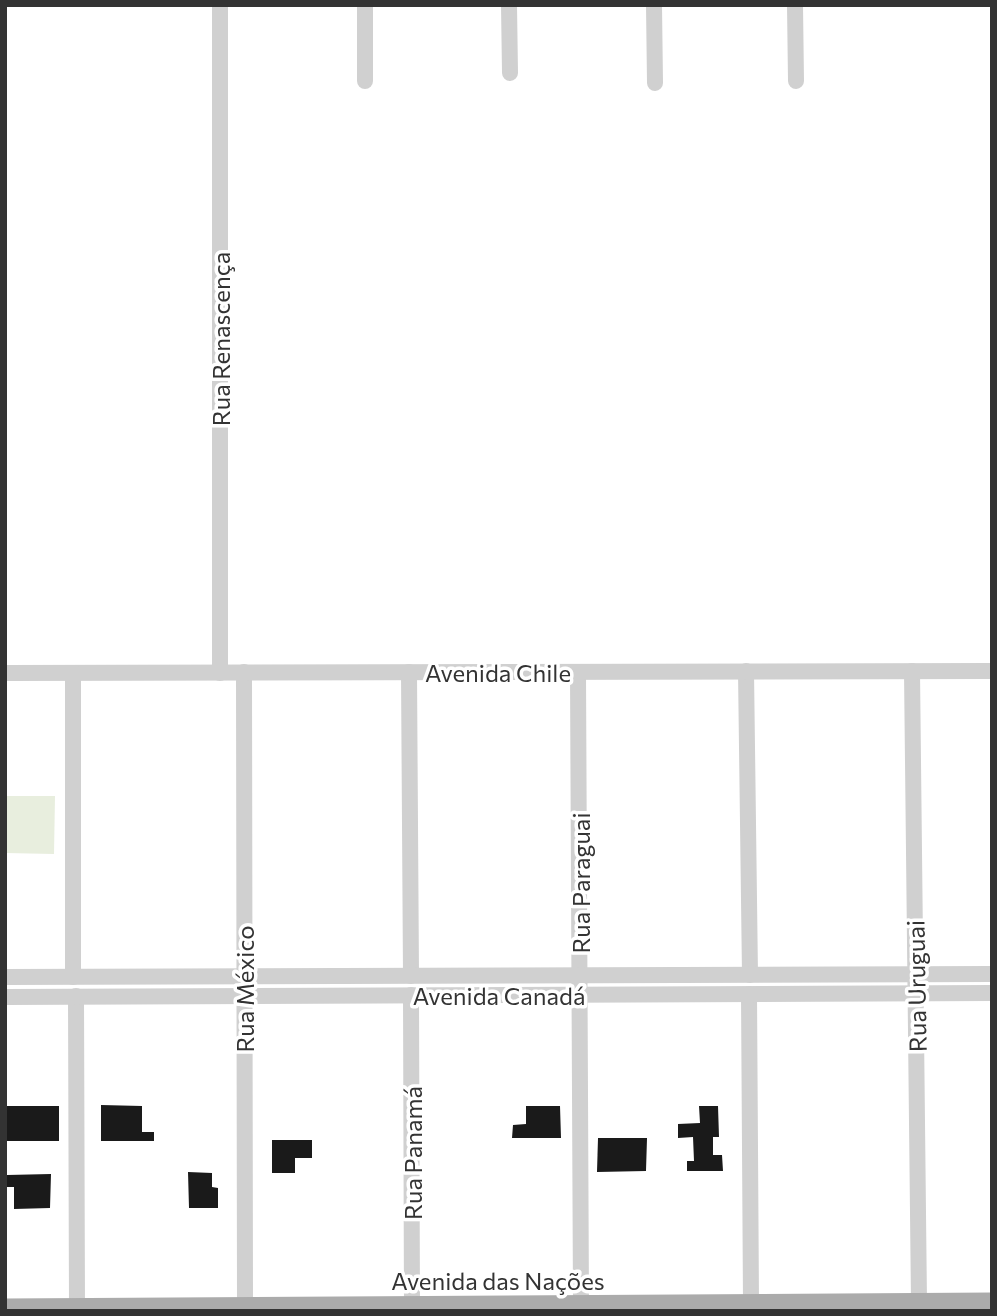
<svg xmlns="http://www.w3.org/2000/svg" width="997" height="1316" font-family="Commissioner,sans-serif">
<style>
.green{fill:#e8eede}
.building{fill:#1a1a1a}
.lines{fill:none;stroke-linecap:round;stroke-linejoin:round}
.minor{stroke:#d0d0d0;stroke-width:16}
.major{stroke:#ababab;stroke-width:19}
.labels{text-anchor:middle;dominant-baseline:central;stroke-width:7;stroke-linejoin:round;paint-order:stroke}
.street-label{font-size:24px;fill:#333;stroke:#fff}
</style>
<rect width="100%" height="100%" fill="#fff"/>
<polygon class="green" points="5,796 55,796 54,854 5,853"/>
<g class="building">
<polygon points="101,1105 142,1106 142,1132 154,1132 154,1141 101,1141"/>
<rect x="6" y="1106" width="53" height="35"/>
<polygon points="526,1106 560,1106 561,1138 512,1138 513,1125 526,1124"/>
<polygon points="699,1106 718,1106 719,1137 713,1137 713,1155 722,1155 723,1171 687,1171 687,1161 694,1161 693,1137 678,1138 678,1124 700,1123"/>
<polygon points="598,1138 647,1138 646,1171 597,1172"/>
<polygon points="272,1140 312,1140 312,1158 295,1158 295,1173 272,1173"/>
<polygon points="188,1172 212,1173 212,1187 218,1188 218,1208 189,1208"/>
<polygon points="51,1174 50,1208 14,1209 14,1187 6,1187 7,1175"/>
</g>
<g class="lines">
<g class="minor">
<polyline points="365,5 365,81"/>
<polyline points="509,5 510,73"/>
<polyline points="654,5 655,83"/>
<polyline points="795,5 796,81"/>
<polyline points="746,671 750,975"/>
<polyline points="912,671 919,1302"/>
<polyline points="244,672 245,1306"/>
<polyline points="409,672 411,976"/>
<polyline points="578,672 581,1304"/>
<polyline points="5,673 992,671"/>
<polyline points="220,673 220,5"/>
<polyline points="5,977 992,974"/>
<polyline points="73,977 73,673"/>
<polyline points="749,994 751,1303"/>
<polyline points="411,995 412,1311"/>
<polyline points="76,996 77,1307"/>
<polyline points="5,997 992,993"/>
</g>
<polyline class="major" points="5,1308 992,1302"/>
</g>
<g class="labels">
<g class="street-label">
<text transform="translate(220 339) rotate(-90)">Rua Renascença</text>
<text x="498" y="672">Avenida Chile</text>
<text transform="translate(580 883) rotate(-90)">Rua Paraguai</text>
<text transform="translate(916 986) rotate(-91)">Rua Uruguai</text>
<text transform="translate(244 989) rotate(-90)">Rua México</text>
<text x="499" y="995">Avenida Canadá</text>
<text transform="translate(412 1153) rotate(-90)">Rua Panamá</text>
<text x="498" y="1280">Avenida das Nações</text>
</g>
</g>
<rect width="997" height="1316" fill="none" stroke="#333333" stroke-width="14"/>
</svg>
